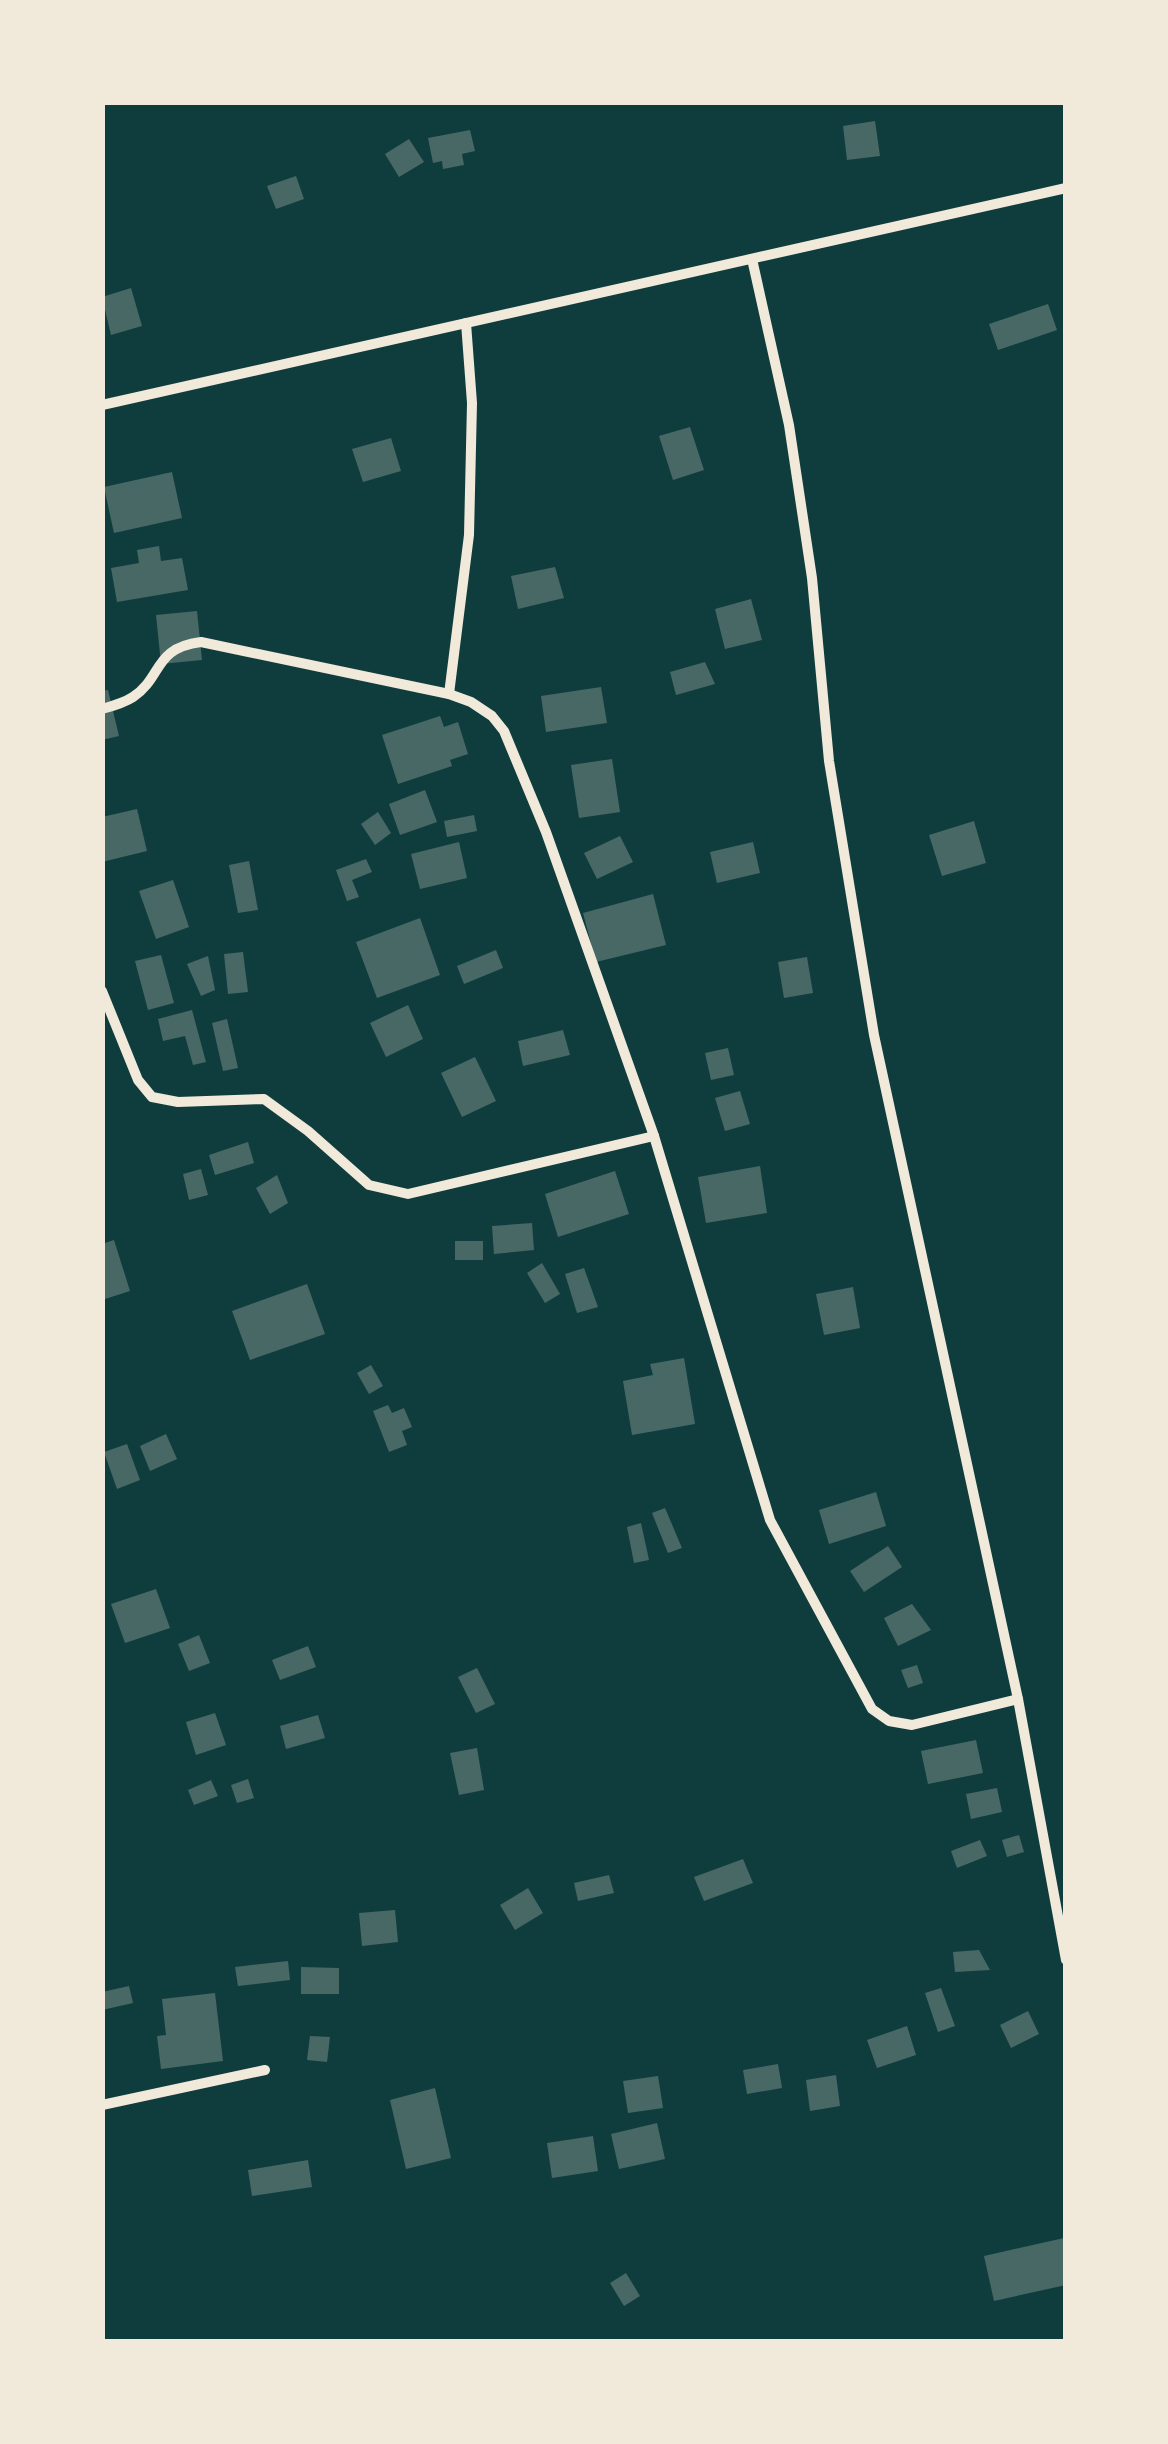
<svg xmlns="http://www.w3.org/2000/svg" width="1168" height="2444" font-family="Helvetica,sans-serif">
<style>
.building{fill:#486865}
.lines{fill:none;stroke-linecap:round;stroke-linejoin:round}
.minor{stroke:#f1e9da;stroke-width:10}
</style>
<rect width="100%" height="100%" fill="#0f3d3e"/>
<g class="building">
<polygon points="875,121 880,156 847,160 843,126"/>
<polygon points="470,130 475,151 462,154 464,165 443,169 442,161 433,163 428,138"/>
<polygon points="409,139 424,162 399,177 385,154"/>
<polygon points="296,176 304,199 276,209 267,186"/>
<polygon points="131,288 142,326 111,335 102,297"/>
<polygon points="1048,304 1057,330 998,350 989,324"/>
<polygon points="690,427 704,470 673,480 659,436"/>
<polygon points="391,438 401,471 363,482 352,449"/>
<polygon points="172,472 182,518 114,533 104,487"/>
<polygon points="159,546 161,561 182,558 188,590 117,602 111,568 139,563 137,550"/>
<polygon points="555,567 564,598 518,609 511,576"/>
<polygon points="751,599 762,640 725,649 715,609"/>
<polygon points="197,611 202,660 161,664 156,615"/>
<polygon points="705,662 715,684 676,695 670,672"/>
<polygon points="601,687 607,723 546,732 541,696"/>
<polygon points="108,690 119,736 102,740 102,691"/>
<polygon points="440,716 444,727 458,722 468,754 450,760 452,766 398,784 382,735"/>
<polygon points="612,759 620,812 579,818 571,765"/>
<polygon points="425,790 437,822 400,835 389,804"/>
<polygon points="137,809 147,851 102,862 102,817"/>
<polygon points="378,812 391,833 375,845 361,824"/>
<polygon points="474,815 477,831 447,837 444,821"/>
<polygon points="974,821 986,863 942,876 929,835"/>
<polygon points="620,836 633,862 597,879 584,853"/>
<polygon points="459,842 467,878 420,889 411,854"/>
<polygon points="753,842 760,873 717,883 710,852"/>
<polygon points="366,859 372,872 352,880 359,897 347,901 336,870"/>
<polygon points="249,861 258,910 238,913 229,865"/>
<polygon points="173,880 189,927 156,939 139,891"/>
<polygon points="653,894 666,945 596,962 583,913"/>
<polygon points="420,918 440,975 377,998 356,942"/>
<polygon points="496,950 503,968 464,984 457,966"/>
<polygon points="243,952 248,992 228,994 224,954"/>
<polygon points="161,955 174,1003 148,1010 135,961"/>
<polygon points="208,956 215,990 201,996 187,964"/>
<polygon points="807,957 813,993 784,998 778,962"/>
<polygon points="408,1005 423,1039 386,1057 370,1023"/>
<polygon points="192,1010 206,1062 193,1065 185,1036 163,1041 158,1019"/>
<polygon points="227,1019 238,1068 223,1071 212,1023"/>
<polygon points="563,1030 570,1055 523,1066 518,1041"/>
<polygon points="728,1048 734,1075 711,1080 705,1053"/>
<polygon points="475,1057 496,1101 462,1117 441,1073"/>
<polygon points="740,1091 750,1124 725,1131 715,1098"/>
<polygon points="248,1142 254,1163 215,1175 209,1155"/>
<polygon points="760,1166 767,1213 706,1223 698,1177"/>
<polygon points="201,1169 208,1195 189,1200 183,1174"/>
<polygon points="615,1171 629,1214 558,1237 545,1194"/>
<polygon points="277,1175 288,1203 270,1214 256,1188"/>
<polygon points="532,1223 534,1250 494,1254 492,1226"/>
<polygon points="114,1240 130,1291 102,1300 102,1244"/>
<rect x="455" y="1241" width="28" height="19"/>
<polygon points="542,1263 560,1294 545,1303 527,1273"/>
<polygon points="584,1268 598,1307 577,1313 565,1274"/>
<polygon points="307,1284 325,1334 250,1360 232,1311"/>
<polygon points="853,1287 860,1328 824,1335 816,1294"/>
<polygon points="684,1358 695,1424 632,1435 623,1381 653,1375 650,1364"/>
<polygon points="371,1365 383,1386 369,1394 357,1373"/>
<polygon points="388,1405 392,1413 404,1408 412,1427 402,1431 407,1445 389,1452 373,1411"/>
<polygon points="166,1434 177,1459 150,1471 140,1446"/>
<polygon points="127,1444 140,1480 117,1489 104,1452"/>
<polygon points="876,1492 886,1526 829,1544 819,1510"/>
<polygon points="665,1508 682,1548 668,1553 652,1513"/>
<polygon points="641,1523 649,1560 634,1563 627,1527"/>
<polygon points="888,1546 902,1567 864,1592 850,1571"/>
<polygon points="156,1589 170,1628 125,1643 111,1604"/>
<polygon points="912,1604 931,1630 898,1646 884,1618"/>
<polygon points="199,1635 210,1663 189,1671 178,1644"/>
<polygon points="308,1646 316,1667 280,1680 272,1660"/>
<polygon points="917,1665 923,1683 908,1688 901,1670"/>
<polygon points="477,1668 495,1704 476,1713 458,1677"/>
<polygon points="215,1713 226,1745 196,1755 186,1722"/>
<polygon points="318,1715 325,1738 286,1749 280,1726"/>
<polygon points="976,1740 983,1773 928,1784 921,1751"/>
<polygon points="477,1748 484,1790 459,1795 450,1753"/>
<polygon points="248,1779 254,1798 237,1803 231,1785"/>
<polygon points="211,1780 218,1796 194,1805 188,1790"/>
<polygon points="997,1788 1002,1812 971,1819 966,1794"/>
<polygon points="1019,1835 1024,1852 1007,1857 1002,1840"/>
<polygon points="980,1840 987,1856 957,1868 951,1851"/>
<polygon points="743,1859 753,1883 704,1901 694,1877"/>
<polygon points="609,1875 614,1893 578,1901 574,1883"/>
<polygon points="528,1888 543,1913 515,1930 500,1905"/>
<polygon points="395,1910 398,1942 362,1946 359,1913"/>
<polygon points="979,1950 990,1970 955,1972 953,1952"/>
<polygon points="288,1961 290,1980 238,1986 235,1967"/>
<polygon points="301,1967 339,1968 339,1994 301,1994"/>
<polygon points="129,1986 133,2003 102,2010 102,1992"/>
<polygon points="941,1988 955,2026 938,2032 925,1993"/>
<polygon points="215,1993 223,2061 161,2069 157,2036 166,2035 162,1999"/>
<polygon points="1028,2011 1039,2034 1011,2048 1000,2025"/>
<polygon points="907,2026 916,2055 877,2068 867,2040"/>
<polygon points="310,2036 330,2037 327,2062 307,2060"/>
<polygon points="778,2064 782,2088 747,2094 743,2070"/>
<polygon points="836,2075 840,2106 810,2111 806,2080"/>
<polygon points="658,2076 663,2108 628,2113 623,2081"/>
<polygon points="435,2088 451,2158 406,2169 390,2100"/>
<polygon points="657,2123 665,2159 619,2169 611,2134"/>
<polygon points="593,2136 598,2171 552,2178 547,2143"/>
<polygon points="308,2160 312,2187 252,2196 248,2170"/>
<polygon points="1064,2238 1066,2285 994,2301 984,2256"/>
<polygon points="626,2273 640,2296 624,2306 610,2283"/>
</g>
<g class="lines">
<g class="minor">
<polyline points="752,259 789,425 812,578 829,761 874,1035 1018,1699 1066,1960"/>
<polyline points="102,405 1066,188"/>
<polyline points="449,694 469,535 472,403 466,323"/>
<path d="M102,709C113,706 124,703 133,697C163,677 153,648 201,642L449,694L471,702L492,716L504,731L546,832L654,1136L770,1520L872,1709L889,1721L912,1725L1018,1699"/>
<polyline points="102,991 138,1080 152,1097 178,1102 264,1099 308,1131 369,1185 408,1194 654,1136"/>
<polyline points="102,2105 265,2070"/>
</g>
</g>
<rect width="1168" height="2444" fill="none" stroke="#f1e9da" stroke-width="210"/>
</svg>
